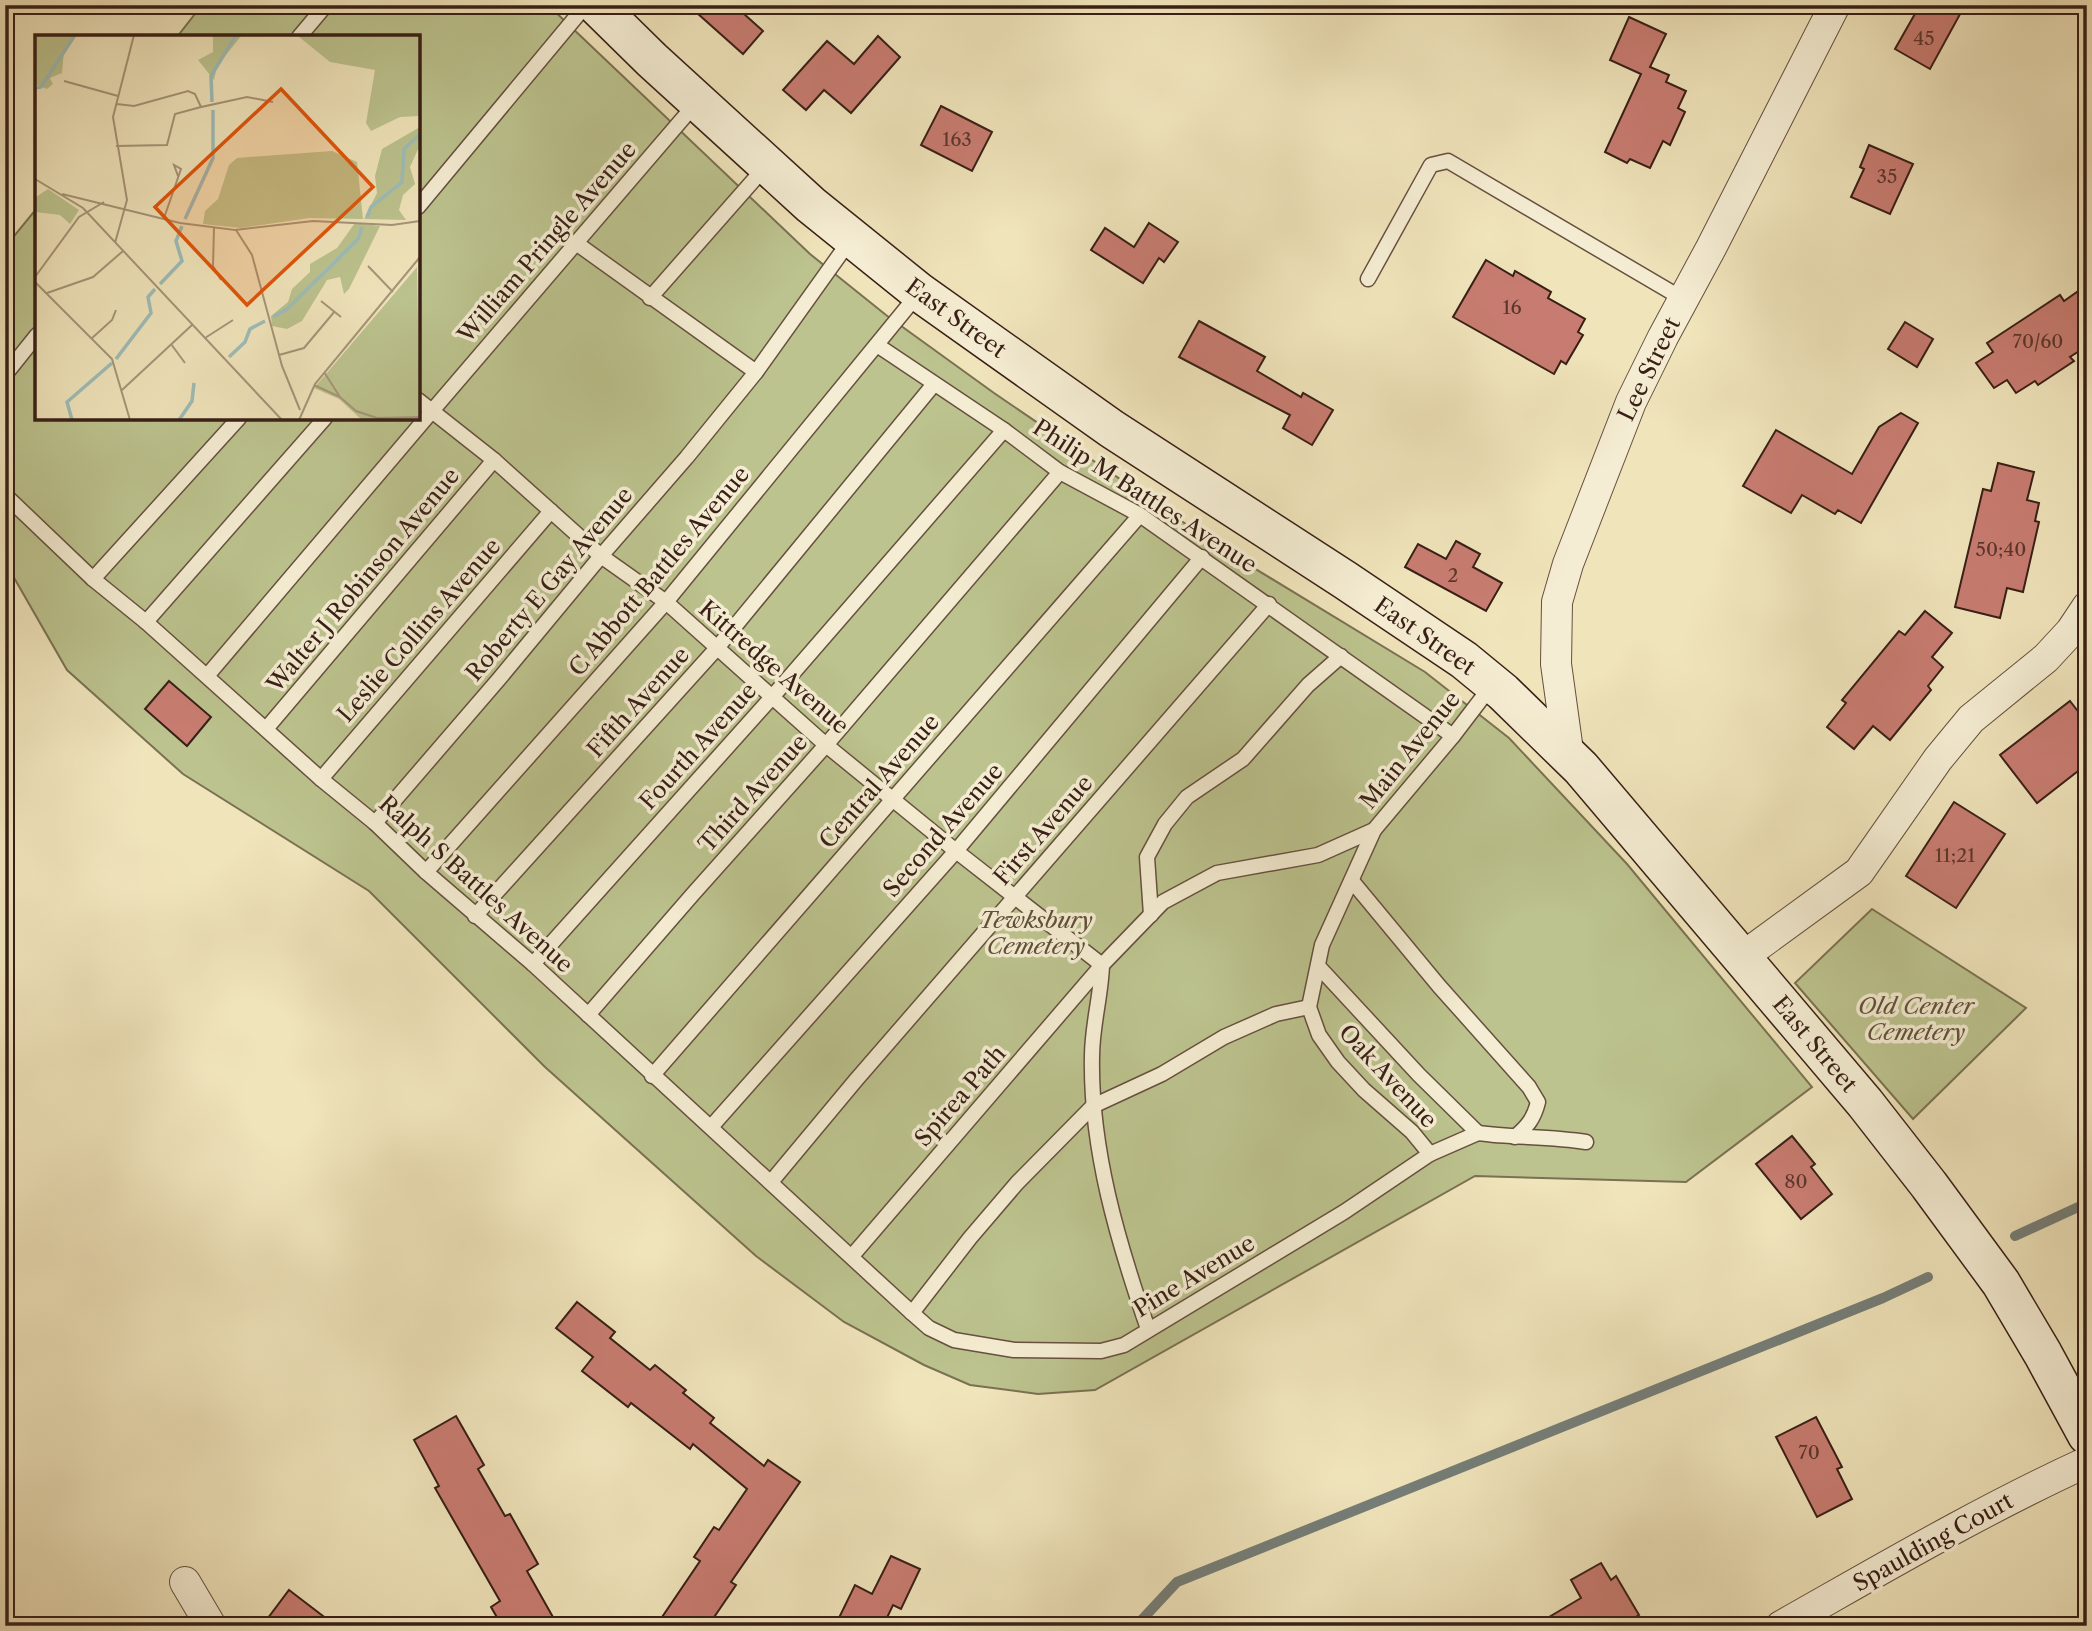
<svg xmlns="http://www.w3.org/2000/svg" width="2092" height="1631" font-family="'Libre Caslon Text',serif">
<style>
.green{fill:#bcc38e;stroke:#7a7152;stroke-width:2}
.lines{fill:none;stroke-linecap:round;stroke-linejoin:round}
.stream{stroke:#757e78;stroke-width:10}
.building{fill:#c87c71;stroke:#381f16;stroke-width:2}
.lane-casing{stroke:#66503f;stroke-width:17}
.street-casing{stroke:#66503f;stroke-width:32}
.secondary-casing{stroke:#381f16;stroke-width:41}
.lane{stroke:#f5edd3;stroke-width:14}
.street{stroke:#f5edd3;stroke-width:30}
.secondary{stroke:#f5edd3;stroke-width:38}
.labels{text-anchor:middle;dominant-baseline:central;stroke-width:7;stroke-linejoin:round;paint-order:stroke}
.number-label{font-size:19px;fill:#5c362d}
.street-label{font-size:23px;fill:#381f16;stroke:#f5edd3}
.park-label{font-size:23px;font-style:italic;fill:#60503a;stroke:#f5edd3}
.inset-river{fill:none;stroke:#9dbdb9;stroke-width:3.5}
.inset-road{fill:none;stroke:#a69579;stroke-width:2}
.view{fill:#df560c;fill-opacity:0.15;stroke:#df560c;stroke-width:3.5}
.inset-edge{fill:none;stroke:#381f16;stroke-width:3.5}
</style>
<rect width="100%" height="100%" fill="#f0e4bb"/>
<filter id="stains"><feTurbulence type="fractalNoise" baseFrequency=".00286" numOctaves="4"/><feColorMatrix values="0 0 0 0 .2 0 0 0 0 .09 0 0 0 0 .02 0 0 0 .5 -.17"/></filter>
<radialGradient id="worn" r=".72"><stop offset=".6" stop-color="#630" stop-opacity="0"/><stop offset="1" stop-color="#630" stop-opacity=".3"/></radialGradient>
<g class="green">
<polygon points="202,5 548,5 810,254 886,315 994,393 1221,548 1425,672 1509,738 1627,864 1812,1087 1686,1182 1475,1176 1095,1390 1038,1394 970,1385 924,1365 844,1322 756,1256 545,1067 369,891 183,774 67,670 5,562 5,247 37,208 37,418 418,418 418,37 177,37"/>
<polygon points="1872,909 2026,1008 1913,1119 1795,983"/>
</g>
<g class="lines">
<g class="stream">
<polyline points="2015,1236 2087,1203"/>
<polyline points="1136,1626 1177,1582 1883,1298 1928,1277"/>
</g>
</g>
<g class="building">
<polygon points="688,5 734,5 763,31 743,54"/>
<polygon points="1920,5 1965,5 1930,69 1895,49"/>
<polygon points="1629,17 1666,34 1650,67 1669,75 1666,82 1686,91 1678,108 1685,112 1670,145 1663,141 1650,168 1630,159 1627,163 1605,152 1641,74 1610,60"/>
<polygon points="878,36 900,57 851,113 824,90 806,110 783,90 827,41 854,64"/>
<polygon points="941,106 992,132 972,171 921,145"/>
<polygon points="1869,145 1913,164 1890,214 1851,197 1864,169 1860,167"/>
<polygon points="1149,223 1178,242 1164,262 1159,258 1143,283 1091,250 1105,228 1134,247"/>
<polygon points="1486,260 1513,276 1515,271 1551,292 1548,298 1585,319 1578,332 1583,335 1566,364 1561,361 1554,374 1453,317"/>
<polygon points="2077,292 2087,306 2087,346 2070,357 2074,361 2038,385 2035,381 2016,393 2007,380 1994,388 1976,363 1993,352 1987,343 2060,295 2064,301"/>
<polygon points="1199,321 1265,357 1257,371 1301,397 1303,393 1333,410 1312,445 1283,428 1290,415 1179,357"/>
<polygon points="1905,322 1933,339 1917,367 1888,349"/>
<polygon points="1901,413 1918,423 1861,523 1838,510 1835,514 1802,495 1791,513 1743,486 1776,430 1852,474 1879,427"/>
<polygon points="1998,463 2034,472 2027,500 2039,503 2035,521 2039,522 2023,592 2007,588 2000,618 1955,607 1983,489 1991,491"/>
<polygon points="1456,541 1480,554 1473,567 1502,583 1486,611 1405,567 1418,544 1446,559"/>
<polygon points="1925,611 1952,633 1932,657 1943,667 1928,686 1931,690 1890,740 1873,726 1854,749 1827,727 1846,703 1842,700 1899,631 1905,635"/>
<polygon points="169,681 211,717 187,746 145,709"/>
<polygon points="2070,701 2087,723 2087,764 2037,803 2000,755"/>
<polygon points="1954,802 2005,834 1956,908 1906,876"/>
<polygon points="1792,1136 1815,1164 1811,1167 1832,1194 1801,1219 1756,1164"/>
<polygon points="577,1302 615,1332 610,1338 650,1370 655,1365 686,1390 683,1393 714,1418 710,1423 764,1466 768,1460 800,1482 731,1582 736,1585 708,1626 656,1626 700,1561 694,1557 714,1527 719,1530 747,1489 693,1444 690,1449 631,1403 628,1407 582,1371 593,1357 556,1328"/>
<polygon points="456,1416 484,1465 478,1469 505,1516 510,1514 538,1564 527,1571 558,1626 502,1626 491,1607 500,1601 435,1488 439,1486 414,1440"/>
<polygon points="1816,1417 1842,1467 1837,1469 1852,1499 1817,1517 1776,1437"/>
<polygon points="891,1556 920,1569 901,1609 893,1605 883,1626 835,1626 855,1585 872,1594"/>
<polygon points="1601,1563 1611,1580 1616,1576 1639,1615 1621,1626 1534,1626 1581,1598 1571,1580"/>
<polygon points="289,1590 336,1626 262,1626"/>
</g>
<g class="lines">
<g class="lane-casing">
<g id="lane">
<polyline points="299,37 326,5"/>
<polyline points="418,207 586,5"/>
<polyline points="576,243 756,372"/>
<polyline points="1368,279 1431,165 1448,161 1683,299"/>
<polyline points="650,298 766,166"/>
<polyline points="877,345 1004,430 1060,472 1140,515 1453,736"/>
<polyline points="5,375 37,335"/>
<polyline points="418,400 494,460 601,556 666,602 826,745 956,851 1102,965"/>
<polyline points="5,495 93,579 146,622 321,779 375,823 426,872 533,964 912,1313 929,1328 954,1340 1014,1350 1101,1351 1124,1345 1344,1212 1430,1154 1478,1133"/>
<polyline points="93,579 239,418"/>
<polyline points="146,622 325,418"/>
<polyline points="207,676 432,411 697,102"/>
<polyline points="266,729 494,460"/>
<polyline points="321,779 551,511"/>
<polyline points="375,823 499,679 601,556 687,457 756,372 851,239"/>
<polyline points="1374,830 1322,945 1309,1007 1319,1035 1338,1062 1364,1090 1412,1132 1430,1154"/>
<polyline points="426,872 666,602 918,294"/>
<path d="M1352,881L1439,986L1529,1087L1538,1102C1534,1118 1528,1126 1515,1137"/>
<polyline points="1151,915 1147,857 1165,824 1187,797 1243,759 1308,685 1341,656"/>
<polyline points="475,916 717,648 934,384"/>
<polyline points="533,964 773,696 1004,430"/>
<path d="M1102,965C1101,996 1092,1026 1092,1056C1090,1149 1118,1242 1148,1329"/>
<polyline points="1318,966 1419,1075 1478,1133"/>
<polyline points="588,1015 693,894 826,745 1060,472"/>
<polyline points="652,1076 1140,515"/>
<polyline points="711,1127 956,851 1202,557"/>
<path d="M1478,1133C1514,1138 1550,1136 1586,1142"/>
<polyline points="771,1182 856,1080 1269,604"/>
<polyline points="852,1256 1102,965 1163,902 1217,873 1318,855 1374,830 1453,736 1492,685"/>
<polyline points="912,1313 970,1238 1017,1183 1093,1106 1162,1074 1224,1037 1276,1014 1309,1007"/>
</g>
</g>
<g class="street-casing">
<g id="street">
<polyline points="1569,758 1556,664 1557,602 1568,564 1631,402 1663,337 1711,248 1835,5"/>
<polyline points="1741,958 1859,872 1938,759 1971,719 2046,658 2071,631 2087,607"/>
<polyline points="185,1582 211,1626"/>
<path d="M1781,1626C1882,1569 1982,1510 2087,1462"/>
</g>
</g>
<g class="secondary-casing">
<polyline id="secondary" points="596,5 652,60 811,205 919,292 1112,429 1345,580 1464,660 1503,692 1581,768 1865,1103 1929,1185 2001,1283 2043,1354 2087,1435"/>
</g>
<use href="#lane" class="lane"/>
<use href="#street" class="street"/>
<use href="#secondary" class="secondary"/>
</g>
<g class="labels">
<g class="number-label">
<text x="1924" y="38">45</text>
<text x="957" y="139">163</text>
<text x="1887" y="176">35</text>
<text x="1512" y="307">16</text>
<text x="2038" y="341">70/60</text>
<text x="2001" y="549">50;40</text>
<text x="1453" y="575">2</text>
<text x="1955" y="855">11;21</text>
<text x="1796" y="1181">80</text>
<text x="1809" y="1452">70</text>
</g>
<g class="street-label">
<text transform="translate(547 242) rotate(-49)">William Pringle Avenue</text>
<text transform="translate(956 318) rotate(36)">East Street</text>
<text transform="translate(1649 369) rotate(-64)">Lee Street</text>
<text transform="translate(1145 496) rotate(33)">Philip M Battles Avenue</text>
<text transform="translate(659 571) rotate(-50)">C Abbott Battles Avenue</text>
<text transform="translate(363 580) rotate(-50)">Walter J Robinson Avenue</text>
<text transform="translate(549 584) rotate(-50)">Roberty E Gay Avenue</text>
<text transform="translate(419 630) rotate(-49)">Leslie Collins Avenue</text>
<text transform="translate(1425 636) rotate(35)">East Street</text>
<text transform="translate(774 667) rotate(41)">Kittredge Avenue</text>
<text transform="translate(638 702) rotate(-48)">Fifth Avenue</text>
<text transform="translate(698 746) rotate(-48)">Fourth Avenue</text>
<text transform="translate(1410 750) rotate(-51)">Main Avenue</text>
<text transform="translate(879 781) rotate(-49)">Central Avenue</text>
<text transform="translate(753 793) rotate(-48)">Third Avenue</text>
<text transform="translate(943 830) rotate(-49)">Second Avenue</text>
<text transform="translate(1043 830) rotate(-49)">First Avenue</text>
<text transform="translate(476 884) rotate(42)">Ralph S Battles Avenue</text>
<text transform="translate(1815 1044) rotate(50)">East Street</text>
<text transform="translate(1388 1076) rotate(47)">Oak Avenue</text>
<text transform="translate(960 1096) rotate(-49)">Spirea Path</text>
<text transform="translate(1194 1276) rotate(-31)">Pine Avenue</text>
<text transform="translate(1933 1542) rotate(-29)">Spaulding Court</text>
</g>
<g class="park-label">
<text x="1036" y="920">Tewksbury<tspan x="1036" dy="26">Cemetery</tspan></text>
<text x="1916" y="1006">Old Center<tspan x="1916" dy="26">Cemetery</tspan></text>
</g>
</g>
<g transform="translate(35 35)">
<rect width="385" height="385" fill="#f0e4bb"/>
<path d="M0,0H38L29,16L27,38L15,43L18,49L12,54L0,49ZM178,0H207L182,31L179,45L163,25L178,17ZM385,0V81L365,82L336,96L331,88L340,35L295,27L263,1ZM385,92V110L375,132L380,149L368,160L364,175L371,185L329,184L342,158L340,141L347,114ZM297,116L322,127L328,184L275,183L206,193L168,189L170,176L183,164L194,130L202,123ZM13,154L44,175L35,189L25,180L0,177L1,162ZM320,188L345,191L314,254L309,259L305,242L292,245L267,286L252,294L237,291L236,281L253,267L257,254L275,237V229L302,213ZM382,232L385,385H327L304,364L279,353Z" fill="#bcc38e"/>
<path class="inset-river" d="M0,53L6,52L40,0M177,67L176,41L201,0M332,182L336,172L367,147L369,114L385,99M150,184L178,123V75M125,249L147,226L141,206L147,191M238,282L252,274L293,234L323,204L327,192M194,322L210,307L215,294L230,286M81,324L116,278L113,262L120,254M37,385L32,367L77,328M144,385L157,366L159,348"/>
<path class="inset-road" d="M29,46L83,61M82,69L99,71L153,56L160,59L166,72L212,62L238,67M81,111L132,110L140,79L166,72M0,144L48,173L247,385M27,159L145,188L200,195L278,186L357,190L385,186M129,183L146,134L139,130L143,141M179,193L178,231L186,245M201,195L217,220L247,331L265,375M80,208L92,165L78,82L99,0M333,231L358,257M0,242L44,182L69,167M0,247L77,324L95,385M12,258L58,242L88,216M286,266L306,282M170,303L198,285M56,304L77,285L81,275M136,309L150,328M244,320L269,313L300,276M289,337L305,362L321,376L342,383L385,382M279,350L305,362M87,355L157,290M264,385L280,349L385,222"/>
<path class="view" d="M246,54L338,152L212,270L120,172Z"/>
<rect width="385" height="385" class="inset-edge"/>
</g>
<rect width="2092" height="1631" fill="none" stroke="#f0e4bb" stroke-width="28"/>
<rect x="7" y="7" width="2078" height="1617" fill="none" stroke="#381f16" stroke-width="3.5"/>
<rect x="14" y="14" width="2064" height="1603" fill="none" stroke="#381f16" stroke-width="2"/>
<rect width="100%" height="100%" filter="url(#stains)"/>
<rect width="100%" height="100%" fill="url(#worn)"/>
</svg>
